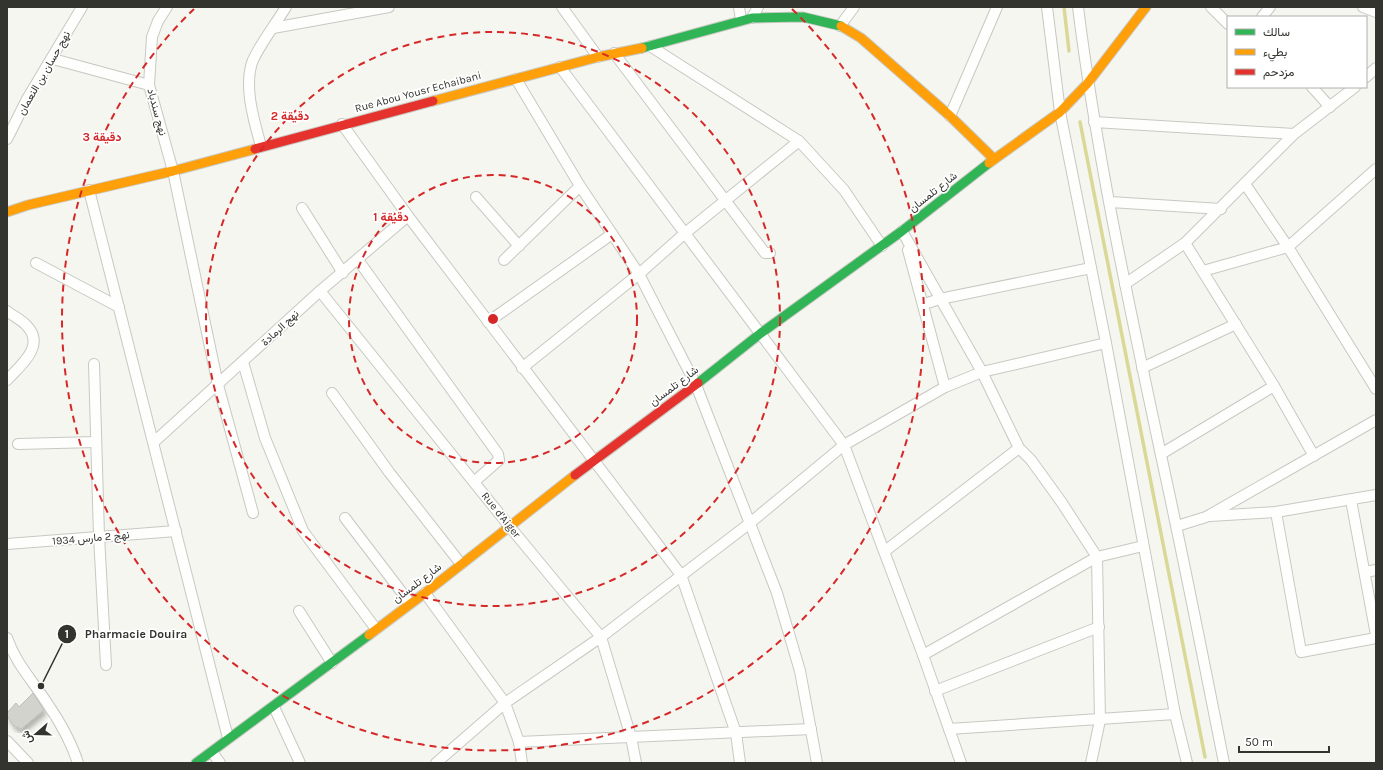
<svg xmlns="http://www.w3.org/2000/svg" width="1383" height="770" font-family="Karla,Vazirmatn,sans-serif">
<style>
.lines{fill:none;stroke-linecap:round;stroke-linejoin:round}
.stream{stroke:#d9d896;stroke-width:3.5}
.building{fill:#d3d3ce;stroke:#bdbdb8;filter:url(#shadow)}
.street-casing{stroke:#c8c8c3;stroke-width:12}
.fast-casing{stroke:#c8c8c3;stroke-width:11}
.slow-casing{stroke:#c8c8c3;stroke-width:11}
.jam-casing{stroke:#c8c8c3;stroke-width:11}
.street{stroke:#fefefd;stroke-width:10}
.fast{stroke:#30b455;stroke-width:9}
.slow{stroke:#ff9f0a;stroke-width:9}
.jam{stroke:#e5322d;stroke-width:9}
.ring{fill:none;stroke:#d62828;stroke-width:2;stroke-dasharray:7 5}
.labels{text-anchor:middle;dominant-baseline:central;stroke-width:3.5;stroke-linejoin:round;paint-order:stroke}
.street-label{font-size:11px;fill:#34342f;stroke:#fff}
.centre{fill:#d62828;stroke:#fff;stroke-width:2}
.ring-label{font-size:12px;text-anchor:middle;font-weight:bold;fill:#d62828;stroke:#fff;stroke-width:3.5;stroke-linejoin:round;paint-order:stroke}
.leader{fill:none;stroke:#34342f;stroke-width:1.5}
.callout-dot{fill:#34342f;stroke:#fff;stroke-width:1.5}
.mark-label{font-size:12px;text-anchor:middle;font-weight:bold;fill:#fff}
.callout-label{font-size:12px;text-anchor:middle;font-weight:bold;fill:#34342f;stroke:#fff;stroke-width:3.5;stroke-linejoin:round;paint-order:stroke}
</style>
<defs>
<filter id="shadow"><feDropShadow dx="2.5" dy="4.5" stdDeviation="2" flood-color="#0004"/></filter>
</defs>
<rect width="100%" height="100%" fill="#f6f6f0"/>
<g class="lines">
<g class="stream">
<polyline points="1064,7 1069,51"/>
<polyline points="1080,122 1205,757"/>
</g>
</g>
<polygon class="building" points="33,693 44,710 21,729 14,726 7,716 7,713 16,703 19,707"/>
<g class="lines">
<g class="street-casing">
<g id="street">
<polyline points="167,7 158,21 152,37 149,85 173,171 218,385 253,513"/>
<polyline points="562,7 598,57"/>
<polyline points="739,7 741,20"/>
<polyline points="1047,7 1060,112 1106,343 1175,714 1187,763"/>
<path d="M1078,7C1097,159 1130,309 1162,460C1184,560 1204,662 1224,763"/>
<polyline points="1211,7 1228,24"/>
<polyline points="1363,7 1376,12"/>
<polyline points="1262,17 1270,7"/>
<polyline points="752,18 758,7"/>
<polyline points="840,26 854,7"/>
<polyline points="273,28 389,7"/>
<polyline points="650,46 799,141 844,190 882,246"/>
<polyline points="614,53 765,253 770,253"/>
<polyline points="53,59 149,85"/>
<polyline points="560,67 844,445 923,655 961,763"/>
<polyline points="1366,77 1376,68"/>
<polyline points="516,79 580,186 639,274 696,385 777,593 800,671 817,763"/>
<polyline points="1312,87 1330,107"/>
<polyline points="950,116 997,7"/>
<polyline points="1094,122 1294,134"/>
<polyline points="342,124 408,216 681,575 736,733 740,763"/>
<polyline points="7,139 27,99 82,7"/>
<path d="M261,146C254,121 243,85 253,60C262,41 275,25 286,7"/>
<polyline points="1245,184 1288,247 1376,169"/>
<polyline points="89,190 228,738"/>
<polyline points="476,197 519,246"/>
<polyline points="1110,202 1221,209"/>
<polyline points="302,208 343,273"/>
<polyline points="902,231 982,372 1019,448 1031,460 1062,503 1097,557 1100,720 1091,763"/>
<polyline points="1185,243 1274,386 1314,456"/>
<polyline points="908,250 945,387"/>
<polyline points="358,260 498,454 499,460 474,482"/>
<polyline points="504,260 580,186"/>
<polyline points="36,263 119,307"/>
<polyline points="1203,271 1288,247 1376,389"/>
<polyline points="1125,284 1185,243 1294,134 1355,87"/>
<polyline points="320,291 510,527 601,637 631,737 636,763"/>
<polyline points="924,304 940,299 1091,268"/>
<path d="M7,311C13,316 22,320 27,326C46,346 20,366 7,380"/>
<polyline points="488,322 612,234"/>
<polyline points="243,362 265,438 303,531 376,629"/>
<polyline points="94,364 99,536 106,665"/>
<polyline points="522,368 639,274 684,234 799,141"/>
<polyline points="1142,368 1236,324"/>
<polyline points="332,393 389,472 461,564"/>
<polyline points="154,442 320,291 408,216"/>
<polyline points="18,444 96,442"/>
<polyline points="1161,454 1274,386"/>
<polyline points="1351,500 1376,635"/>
<polyline points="1276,512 1301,652 1376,638"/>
<polyline points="1210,516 1276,512 1376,495"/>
<polyline points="345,518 410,603"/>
<polyline points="1177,526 1206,517 1376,420"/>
<polyline points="7,544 176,531"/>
<polyline points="885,551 1019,448"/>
<polyline points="1365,572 1376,570"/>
<polyline points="425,593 505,703 519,742 522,763"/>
<polyline points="299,611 332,663"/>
<path d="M7,638C16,664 33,681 47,703C60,722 71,741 78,763"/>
<polyline points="923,655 1097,557 1143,546"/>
<polyline points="935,691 1099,627"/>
<polyline points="274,707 300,763"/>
<polyline points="949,729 1175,714"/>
<polyline points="7,741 28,763"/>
<polyline points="519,742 811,729"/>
<polyline points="212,752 220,763"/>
<polyline points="436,763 505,703 601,637 750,523 844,445 945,387 982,372 1106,343"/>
</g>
</g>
<g class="fast-casing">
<g id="fast">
<polyline points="642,48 752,18 803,17 841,26"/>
<polyline points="698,383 761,333 902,231 989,163"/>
<polyline points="196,763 369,635"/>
</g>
</g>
<g class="slow-casing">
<g id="slow">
<polyline points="841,26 861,38 950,116 994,159"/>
<polyline points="433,101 598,57 642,48"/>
<polyline points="989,163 1060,112 1087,84 1146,7"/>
<polyline points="7,212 28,205 173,171 255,149"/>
<polyline points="369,635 425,593 575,475"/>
</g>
</g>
<g class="jam-casing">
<g id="jam">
<polyline points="255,149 433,101"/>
<polyline points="575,475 698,383"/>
</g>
</g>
<use href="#street" class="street"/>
<use href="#fast" class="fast"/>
<use href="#slow" class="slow"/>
<use href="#jam" class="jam"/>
</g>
<g class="ring">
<circle cx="493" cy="319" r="144"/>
<circle cx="493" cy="319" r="287"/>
<path d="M792 9A431 431 0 1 1 194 9"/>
</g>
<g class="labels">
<g class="street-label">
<text transform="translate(44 73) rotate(-60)">نهج حسان بن النعمان</text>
<text transform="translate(418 92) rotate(-15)">Rue Abou Yousr Echaibani</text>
<text transform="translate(157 112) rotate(75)">نهج سندباد</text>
<text transform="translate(933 192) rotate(-38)">شارع تلمسان</text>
<text transform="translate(280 328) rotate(-43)">نهج الرمادة</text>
<text transform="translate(674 386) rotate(-37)">شارع تلمسان</text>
<text transform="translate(501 515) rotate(51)">Rue d'Aiger</text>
<text transform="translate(91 538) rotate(-5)">نهج 2 مارس 1934</text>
<text transform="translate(417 583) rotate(-37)">شارع تلمسان</text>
</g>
</g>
<circle cx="493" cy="319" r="6" class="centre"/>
<g class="ring-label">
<text x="290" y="120">2 دقيقة</text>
<text x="102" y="141">3 دقيقة</text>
<text x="391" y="221">1 دقيقة</text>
</g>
<path class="leader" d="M41 686L67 634"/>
<g class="callout-dot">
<circle cx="41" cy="686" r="4"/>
<circle cx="67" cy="634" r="10"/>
</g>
<g class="mark-label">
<text x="67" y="638">1</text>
</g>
<g class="callout-label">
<text x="136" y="638">Pharmacie Douira</text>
</g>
<rect width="1383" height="770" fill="none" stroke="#34342f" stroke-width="16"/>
<rect x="1227" y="16" width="140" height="72" fill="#ffffff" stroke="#aeaeac"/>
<rect x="1235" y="29" width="20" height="6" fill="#30b455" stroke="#aeaeac"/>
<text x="1263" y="36" font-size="12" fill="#34342f">سالك</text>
<rect x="1235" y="49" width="20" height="6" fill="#ff9f0a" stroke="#aeaeac"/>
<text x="1263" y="56" font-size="12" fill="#34342f">بطيء</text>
<rect x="1235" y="69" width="20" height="6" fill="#e5322d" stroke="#aeaeac"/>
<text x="1263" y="76" font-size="12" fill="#34342f">مزدحم</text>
<g transform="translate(36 734) rotate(250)" stroke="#ffffff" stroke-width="3" paint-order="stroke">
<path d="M0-3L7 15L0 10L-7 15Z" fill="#34342f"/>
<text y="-6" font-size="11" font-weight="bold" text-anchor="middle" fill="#34342f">ش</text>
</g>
<path d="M1239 746v6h90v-6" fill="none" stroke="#34342f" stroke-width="2"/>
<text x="1245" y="746" font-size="12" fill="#34342f" stroke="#ffffff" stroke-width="3" paint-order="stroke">50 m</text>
</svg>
